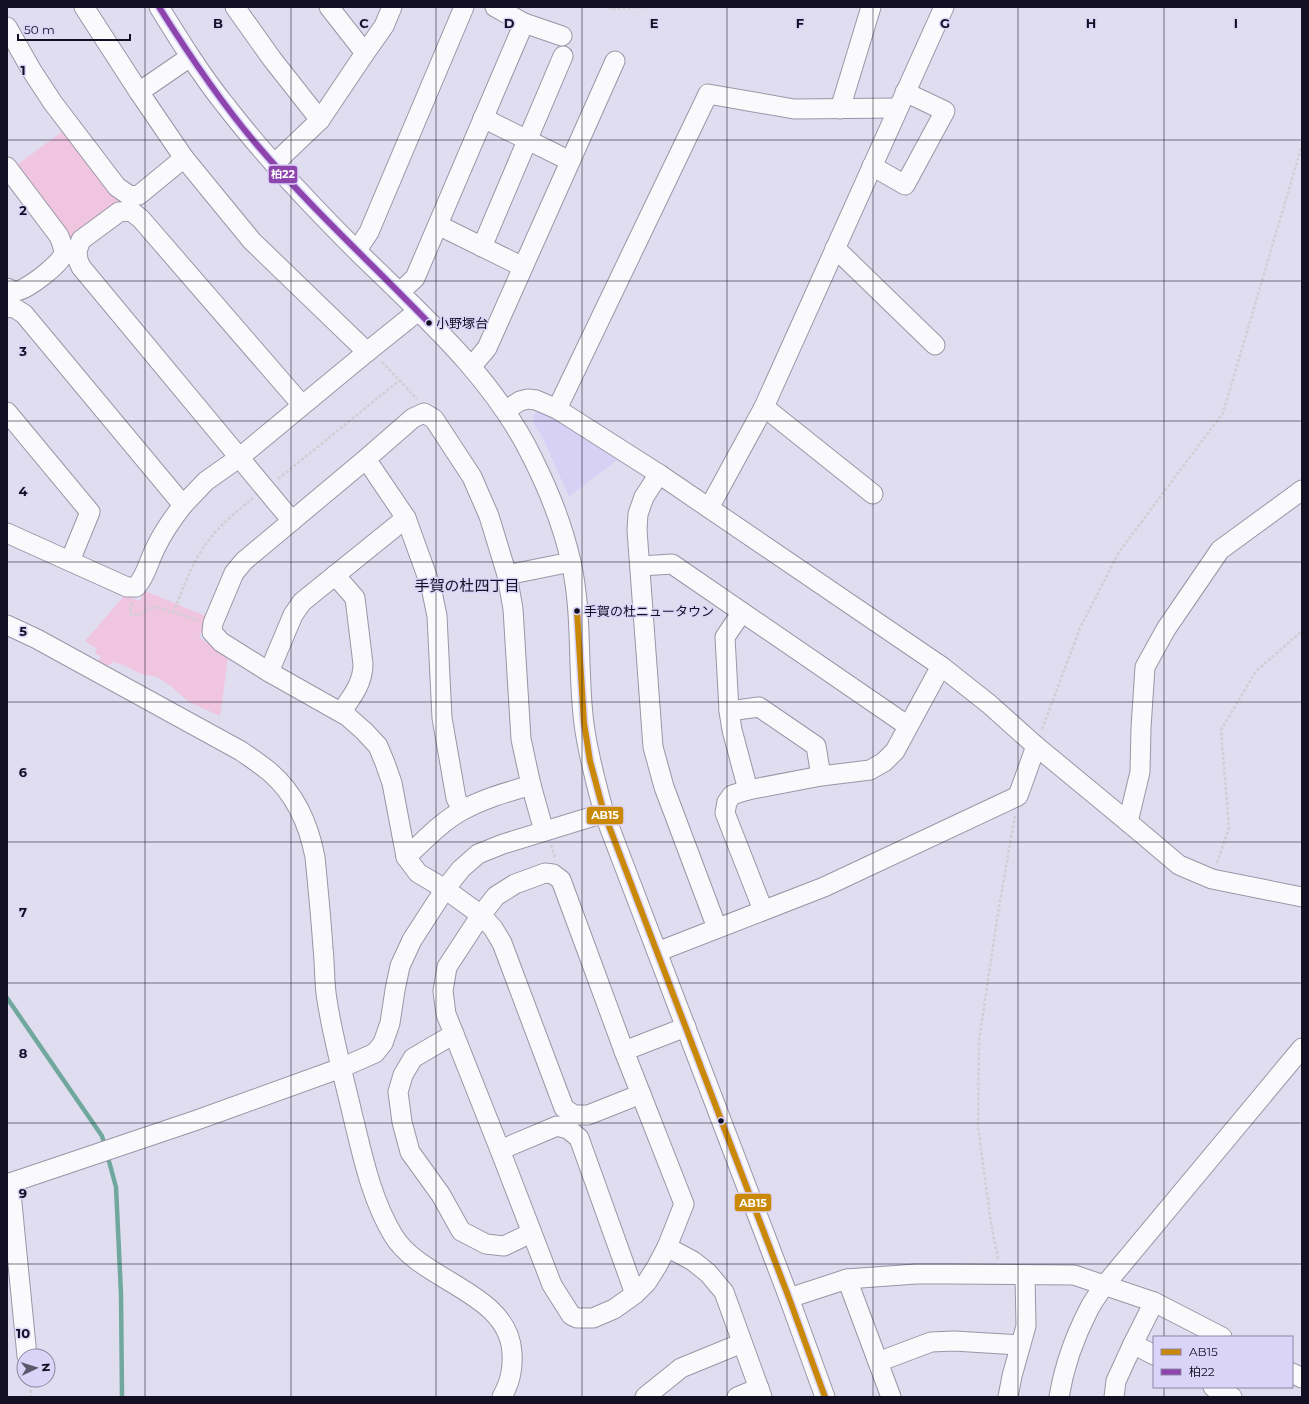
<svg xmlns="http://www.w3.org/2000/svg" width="1309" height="1404" font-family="Montserrat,'Noto Sans JP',sans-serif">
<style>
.built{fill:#d7d1f6}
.green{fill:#f0c5e0}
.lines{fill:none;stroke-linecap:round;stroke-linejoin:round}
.stream{stroke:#70a89d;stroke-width:4.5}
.minor-casing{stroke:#9996a7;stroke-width:21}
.path{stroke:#cfcfd4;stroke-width:2.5;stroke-dasharray:3 2;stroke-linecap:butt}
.minor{stroke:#fafafd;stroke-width:19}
.bus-1-casing{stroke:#dad5f8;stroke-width:9}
.bus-2-casing{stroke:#dad5f8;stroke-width:9}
.bus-1{stroke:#ca8807;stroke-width:6}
.bus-2{stroke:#8e44ad;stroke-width:6}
.grid{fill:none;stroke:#141023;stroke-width:1;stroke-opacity:0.55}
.bus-dot{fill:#141023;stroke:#dad5f8;stroke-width:1.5}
.labels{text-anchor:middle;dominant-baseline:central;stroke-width:3;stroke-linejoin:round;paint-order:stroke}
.bus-label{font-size:13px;fill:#141023;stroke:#dad5f8;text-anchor:start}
.neighbourhood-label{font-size:15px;fill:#141023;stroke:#dad5f8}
.grid-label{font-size:13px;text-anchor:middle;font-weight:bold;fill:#141023;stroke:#dad5f8;stroke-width:3;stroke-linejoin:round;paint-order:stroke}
.line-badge{stroke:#dad5f8;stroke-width:1.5}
.badge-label{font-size:11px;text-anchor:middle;font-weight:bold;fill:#fff}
</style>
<rect width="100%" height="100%" fill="#e0ddf0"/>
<polygon class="built" points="539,409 617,460 569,497 542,436 535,426 533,416"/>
<g class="green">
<polygon points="66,129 119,201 120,205 72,243 14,167"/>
<polygon points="145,591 208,617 199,637 228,658 220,716 189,702 171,686 157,677 141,674 123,665 114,662 108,665 105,671 96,666 101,656 95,654 97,649 85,641 124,596 140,601"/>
</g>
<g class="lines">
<g class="stream">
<polyline points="7,998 102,1136 105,1147"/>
<polyline points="107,1154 116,1187 121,1294 122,1397"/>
</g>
<g class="minor-casing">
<g id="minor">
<path d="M159,7C180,41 201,75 226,106C266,158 312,206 358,252C422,315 493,376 533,459C549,491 563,526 571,562C583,615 577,670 584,724C588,755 596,783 604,813L789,1298L825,1397"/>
<polyline points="235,7 272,59 320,120"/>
<polyline points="329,7 365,53 384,26 392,7"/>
<polyline points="495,7 524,23 562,36"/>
<polyline points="7,27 32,71 53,103 117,187 130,196 139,195 184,158"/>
<polyline points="139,92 190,57"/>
<polyline points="840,109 871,7"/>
<polyline points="483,118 570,161"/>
<polyline points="274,164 320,120 365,53"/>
<polyline points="872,166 905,185 945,111 905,92"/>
<path d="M7,167L59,236C61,242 65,249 63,255C60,264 26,291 16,291C12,292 10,289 7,288"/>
<polyline points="438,225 523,267"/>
<polyline points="482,247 563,56"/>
<polyline points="835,248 935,345"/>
<polyline points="357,250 369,232 464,7"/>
<polyline points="400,292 415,278 524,23"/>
<polyline points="7,308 13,307 24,314 183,505 206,481 240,457 367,352 252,241 184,158 139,92 84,7"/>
<polyline points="367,352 418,311"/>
<polyline points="472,366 487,348 615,61"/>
<polyline points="764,407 944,7"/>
<polyline points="557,409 708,94 794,109 898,108"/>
<polyline points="506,410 520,401 528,399 536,400 557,409 659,474 941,666 989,704 1036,746 1128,822 1179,865 1212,879 1302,897"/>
<polyline points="7,412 90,512 70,561"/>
<polyline points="366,459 406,518 431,587 437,616 442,718 456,798 462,810"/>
<polyline points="659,474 644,497 638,514 637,530 653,747 664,787 717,928"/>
<polyline points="709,508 764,407 873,494"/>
<polyline points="292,521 81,267 78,260 77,251 81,240 119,212 131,211 141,219 302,405"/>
<path d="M7,533L127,587H136C147,575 149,559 157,545C164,530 173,518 183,505"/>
<polyline points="641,566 672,564 908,726"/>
<path d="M335,575L355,598L363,664C363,683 352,697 341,712"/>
<polyline points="507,575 571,562"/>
<polyline points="742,612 725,637 729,711 732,730 748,790"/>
<path d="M7,625L37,639L241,751C251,758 262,765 271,773C296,795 309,826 315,857C318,888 321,918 323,948C325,966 324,983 327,1000C333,1039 344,1078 353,1117C363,1157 371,1198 393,1235C421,1282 509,1292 512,1353C513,1370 510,1382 502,1397"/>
<polyline points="269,672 293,615 302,602 406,518"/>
<polyline points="729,711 759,707 816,746 821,776"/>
<polyline points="1128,822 1140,772 1141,728 1145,667 1166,629 1220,550 1302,490"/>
<polyline points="544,831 531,785 521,739 513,609 507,575 489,516 472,477 434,419 424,413 413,418 366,459 244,561 234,573 213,623 212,632 221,642 269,672 347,716 364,731 378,746 385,763 392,783 406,857 418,873 445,889 481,915 493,928 502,943 564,1108 574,1115 588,1115 641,1094"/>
<path d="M406,857C424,841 442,821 463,810C485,798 508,792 531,785"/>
<polygon points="545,873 553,874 561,880 624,1051 684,1204 667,1247 657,1266 647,1282 635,1294 614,1309 593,1318 577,1318 571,1315 552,1285 500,1150 446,1014 443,991 447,967 481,915 496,896 515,884"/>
<polyline points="763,910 725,813 727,802 732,795 748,790 821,776 870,770 884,762 895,751 941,666"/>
<polyline points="657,952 824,887 1018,796 1036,746"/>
<polyline points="454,1034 413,1058 403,1075 398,1092 402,1122 410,1152 441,1195 461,1231 486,1244 504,1246 531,1233"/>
<polyline points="624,1051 686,1027"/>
<polyline points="500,1150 557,1126 568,1129 579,1138 635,1294"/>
<polyline points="10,1183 27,1356"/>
<polyline points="7,1184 194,1121 341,1068 375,1053 383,1043 390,1023 395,990 400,966 412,940 445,889 461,869 478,854 503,844 604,813"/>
<polyline points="667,1247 693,1261 708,1273 724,1292 762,1397"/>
<polyline points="847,1279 891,1397"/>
<polyline points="789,1298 847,1279 916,1274 950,1274 1074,1275 1154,1302 1133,1344 1154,1355"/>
<polyline points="1154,1302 1222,1337"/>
<polyline points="878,1362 931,1342 954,1341 1020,1345"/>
<polyline points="1292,1373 1302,1378"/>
<polyline points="1213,1387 1232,1397"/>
<polyline points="645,1397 681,1368 742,1343"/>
<polyline points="737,1397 759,1388"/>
<polyline points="1008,1397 1012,1376 1026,1326 1025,1276"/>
<path d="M1059,1397C1064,1367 1075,1336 1089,1309C1093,1301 1099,1293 1104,1286L1302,1048"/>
<polyline points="1114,1397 1116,1381 1133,1344"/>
</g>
</g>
<g class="path">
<polyline points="608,7 613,9 647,7"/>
<polyline points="382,362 417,399"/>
<polyline points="278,479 400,380"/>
<path d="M132,603L130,608L131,614C140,618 145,608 154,607C157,606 191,618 198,620"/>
<path d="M173,613C182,591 190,568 203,548C216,528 235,513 253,498"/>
<polyline points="1042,729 1080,628 1119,552 1223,413 1302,145"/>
<polyline points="551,845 555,858"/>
<polyline points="1217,863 1229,828 1221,730 1256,671 1302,631"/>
<polyline points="998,1259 991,1223 978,1127 979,1040 999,907 1015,816"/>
<polyline points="30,1380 31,1397"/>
</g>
<use href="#minor" class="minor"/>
<g class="bus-1-casing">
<polyline id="bus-1" points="577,611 584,723 590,761 604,813 789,1298 825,1397"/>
</g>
<g class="bus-2-casing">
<path id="bus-2" d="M159,7C189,55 221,103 258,146C311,208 372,264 429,323"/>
</g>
<use href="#bus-1" class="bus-1"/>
<use href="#bus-2" class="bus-2"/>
</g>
<path class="grid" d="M145,7V1397M291,7V1397M436,7V1397M582,7V1397M727,7V1397M873,7V1397M1018,7V1397M1164,7V1337M7,140H1302M7,281H1302M7,421H1302M7,562H1302M7,702H1302M7,842H1302M7,983H1302M7,1123H1302M7,1264H1302M1164,1387V1397"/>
<g class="bus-dot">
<circle cx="429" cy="323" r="3.5"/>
<circle cx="577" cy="611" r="3.5"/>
<circle cx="721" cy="1121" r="3.5"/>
</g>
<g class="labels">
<g class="bus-label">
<text x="436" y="323">小野塚台</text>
<text x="584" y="611">手賀の杜ニュータウン</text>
</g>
<g class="neighbourhood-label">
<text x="467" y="585">手賀の杜四丁目</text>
</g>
</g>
<g class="grid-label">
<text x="218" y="28">B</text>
<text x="364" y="28">C</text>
<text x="509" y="28">D</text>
<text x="654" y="28">E</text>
<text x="800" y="28">F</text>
<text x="945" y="28">G</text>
<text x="1091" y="28">H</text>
<text x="1236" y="28">I</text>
<text x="23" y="75">1</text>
<text x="23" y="215">2</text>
<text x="23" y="356">3</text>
<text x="23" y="496">4</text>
<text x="23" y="636">5</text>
<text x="23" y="777">6</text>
<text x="23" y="917">7</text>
<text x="23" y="1058">8</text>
<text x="23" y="1198">9</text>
<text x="23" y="1338">10</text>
</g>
<g class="line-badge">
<rect x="268" y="165" width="30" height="19" rx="4" fill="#8e44ad"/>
<rect x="586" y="806" width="38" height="19" rx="4" fill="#ca8807"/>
<rect x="734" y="1193" width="38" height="19" rx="4" fill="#ca8807"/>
</g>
<g class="badge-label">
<text x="283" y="178">柏22</text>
<text x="605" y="819">AB15</text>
<text x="753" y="1207">AB15</text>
</g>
<rect width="1309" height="1404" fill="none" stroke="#141023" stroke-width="16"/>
<rect x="1153" y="1336" width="140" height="52" fill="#dad5f8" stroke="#8b86a3"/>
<rect x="1161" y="1349" width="20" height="6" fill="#ca8807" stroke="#8b86a3"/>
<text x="1189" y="1356" font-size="12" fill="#141023">AB15</text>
<rect x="1161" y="1369" width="20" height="6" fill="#8e44ad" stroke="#8b86a3"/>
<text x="1189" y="1376" font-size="12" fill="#141023">柏22</text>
<g transform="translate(36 1368) rotate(86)"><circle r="19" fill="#dad5f8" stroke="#8b86a3"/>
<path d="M0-3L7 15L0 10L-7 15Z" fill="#5b586b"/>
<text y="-6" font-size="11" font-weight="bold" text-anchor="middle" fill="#141023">N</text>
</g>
<path d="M18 34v6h112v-6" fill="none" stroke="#141023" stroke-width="2"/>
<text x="24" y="34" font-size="12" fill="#141023" stroke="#dad5f8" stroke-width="3" paint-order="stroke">50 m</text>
</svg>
